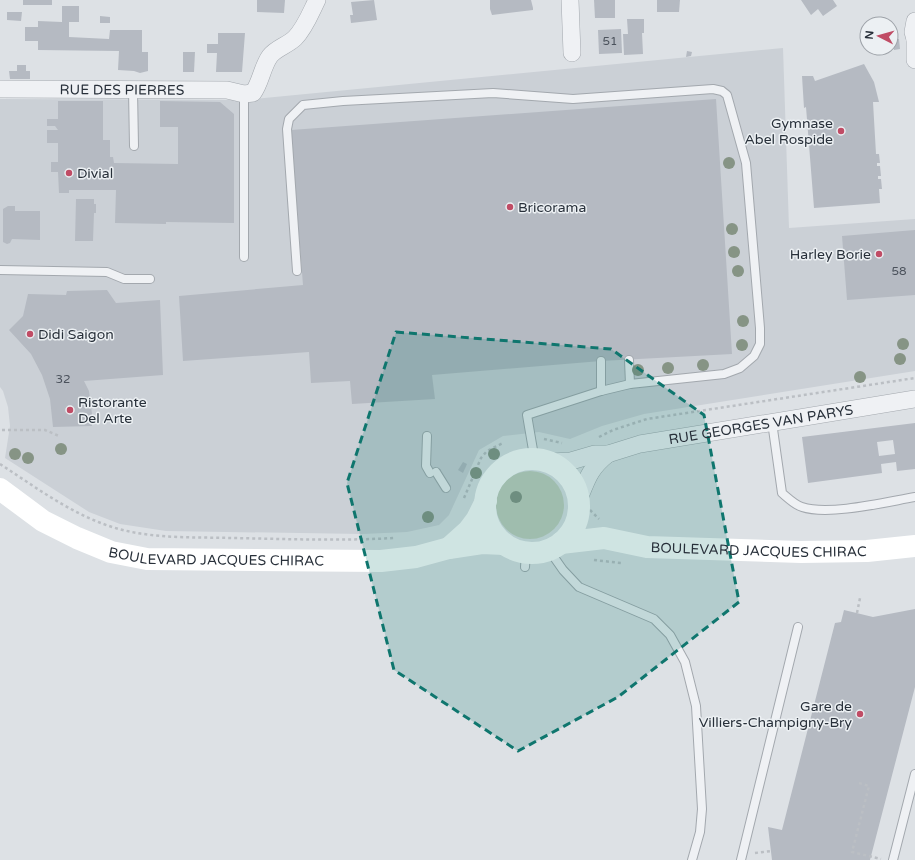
<svg xmlns="http://www.w3.org/2000/svg" width="915" height="860" font-family="'Varela Round',sans-serif">
<style>
.built{fill:#cbd0d6}
.green{fill:#c4cfbf}
.building{fill:#b5bac2;fill-rule:evenodd}
.lines{fill:none;stroke-linecap:round;stroke-linejoin:round}
.lane-casing{stroke:#a3a8ae;stroke-width:10}
.street-casing{stroke:#a3a8ae;stroke-width:18}
.path{stroke:#bbbfc4;stroke-width:2.5;stroke-dasharray:3 3;stroke-linecap:butt}
.lane{stroke:#eff1f4;stroke-width:8}
.street{stroke:#eff1f4;stroke-width:17}
.secondary{stroke:#fff;stroke-width:22}
.tree{fill:#869485}
.marked{fill:#0f766e;fill-opacity:0.2;stroke:#0f766e;stroke-width:3;stroke-dasharray:8 5;stroke-linejoin:round}
.poi-dot{fill:#c04c65;stroke:#ecf0f3;stroke-width:1.5}
.labels{text-anchor:middle;dominant-baseline:central;stroke-width:3;stroke-linejoin:round;paint-order:stroke}
.number-label{font-size:12px;fill:#4b525c}
.street-label{font-size:14px;fill:#28303a;stroke:#ecf0f3}
.poi-label{font-size:14px;fill:#28303a;stroke:#ecf0f3;text-anchor:start}
</style>
<rect width="100%" height="100%" fill="#dde1e5"/>
<polygon class="built" points="783,48 789,228 915,219 915,371 644,414 602,426 570,439 539,432 503,436 479,450 449,515 439,525 407,532 362,534 166,531 120,524 89,512 5,458 10,426 8,407 3,391 0,387 0,99 244,100"/>
<circle class="green" cx="530" cy="505" r="34"/>
<g class="building">
<rect x="23" y="0" width="29" height="5"/>
<polygon points="257,0 285,0 284,13 257,12"/>
<polygon points="374,0 377,20 351,23 350,15 353,15 351,2"/>
<polygon points="490,0 531,0 533,8 533,10 492,15 490,9"/>
<polygon points="594,0 615,0 615,18 595,18"/>
<polygon points="657,0 680,0 679,12 657,12"/>
<polygon points="801,0 833,0 837,6 823,16 818,9 811,15"/>
<polygon points="62,6 79,6 79,22 69,22 69,37 109,39 110,30 142,30 142,52 148,52 148,71 140,73 134,71 118,70 119,51 38,50 38,41 25,41 25,27 38,27 38,21 62,22"/>
<polygon points="7,12 22,12 21,21 7,20"/>
<polygon points="100,16 110,17 110,23 100,23"/>
<polygon points="627,19 644,19 644,33 642,33 643,54 624,55 623,34 628,34"/>
<polygon points="621,29 622,53 599,54 598,30"/>
<polygon points="218,33 245,33 242,72 216,72 217,53 207,53 207,44 218,44"/>
<polygon points="892,39 899,39 900,49 894,50"/>
<polygon points="687,51 692,52 691,56 686,57"/>
<polygon points="183,52 195,52 194,72 183,72"/>
<polygon points="864,64 874,82 879,102 873,102 876,154 879,154 880,163 877,163 877,166 880,166 881,176 878,176 878,179 881,179 882,189 879,189 880,203 814,208 806,107 804,108 802,76 813,76 815,81"/>
<polygon points="17,65 26,65 26,71 30,71 30,79 10,79 9,71 17,71"/>
<polygon points="716,99 732,354 601,361 432,375 435,399 352,404 350,381 311,383 309,352 183,361 179,296 303,285 291,130"/>
<polygon points="58,101 103,101 103,140 110,140 110,157 113,157 114,163 178,164 178,127 160,127 160,101 220,102 234,114 234,223 166,222 166,224 115,223 116,190 69,190 69,193 59,193 58,172 51,172 51,162 58,162 58,143 47,143 47,130 58,130 55,126 47,126 47,119 58,119"/>
<polygon points="76,199 94,199 94,204 96,204 96,213 94,213 93,241 75,241"/>
<polygon points="8,206 15,206 15,211 40,211 40,240 12,239 10,243 7,244 3,242 3,209"/>
<polygon points="915,230 915,295 847,300 842,236"/>
<polygon points="107,290 116,303 160,300 163,375 84,381 89,391 92,414 92,426 53,427 50,399 42,375 31,354 9,330 23,316 28,294 66,295 67,291"/>
<path d="M915,423V469L897,471L896,462L881,464L882,473L808,483L802,437ZM893,440L895,454L879,456L877,442Z"/>
<polygon points="463,462 467,464 463,473 458,470"/>
<polygon points="915,609 915,687 870,860 772,860 768,827 782,830 835,623 841,622 844,610 873,617"/>
</g>
<g class="lines">
<g class="lane-casing">
<g id="lane">
<polyline points="133,90 134,146"/>
<polyline points="244,257 244,94"/>
<polyline points="0,270 107,272 124,279 150,279"/>
<polyline points="297,271 287,129 289,119 303,105 343,101 493,93 573,99 713,89 722,91 727,95 746,163 760,328 760,344 754,356 740,368 724,374 630,384 601,391 527,415 533,450 538,459"/>
<polyline points="629,360 630,384"/>
<polyline points="601,361 601,391"/>
<path d="M772,422L782,493C788,498 795,505 802,507C829,516 886,502 915,497"/>
<polyline points="427,436 426,466 430,473"/>
<polyline points="436,472 446,488"/>
<polyline points="549,550 563,570 579,587 654,619 670,635 685,662 696,706 702,809 700,832 692,860"/>
<polyline points="525,567 526,553"/>
<polyline points="741,860 798,627"/>
<polyline points="893,860 915,774"/>
</g>
</g>
<g class="street-casing">
<g id="street">
<polyline points="570,0 572,53"/>
<polyline points="915,21 913,32 915,39"/>
<polyline points="915,38 915,60"/>
<path id="s1" d="M0,89L227,90L244,94L253,93C261,82 262,67 270,56C276,48 288,45 295,38C305,28 311,12 317,0"/>
<path id="s2" d="M551,462L571,461L595,454H608L640,444L915,399"/>
<path d="M579,499C587,479 590,468 608,454"/>
</g>
</g>
<g class="path">
<polyline points="2,430 45,430 59,436"/>
<polyline points="599,437 613,430 647,419 915,378"/>
<polyline points="544,439 562,443"/>
<path d="M0,464C37,488 75,517 119,529C156,539 195,537 233,538C287,539 340,541 394,538"/>
<polyline points="464,498 481,458 487,451 503,443"/>
<polyline points="590,510 599,519"/>
<polyline points="594,560 621,563"/>
<polyline points="857,613 860,598"/>
<polyline points="859,783 869,786 852,852 881,859"/>
<polyline points="755,853 771,851"/>
</g>
<use href="#lane" class="lane"/>
<use href="#street" class="street"/>
<g class="secondary">
<circle cx="532" cy="506" r="47"/>
<path id="s3" d="M0,489L43,521L77,538L111,552L147,559L381,561L416,557L449,548L482,543L504,544"/>
<path id="s4" d="M561,543L604,538L647,547L801,552L867,551L915,546"/>
<polyline points="449,548 468,531 477,519 486,501"/>
</g>
</g>
<g class="tree">
<circle cx="729" cy="163" r="6"/>
<circle cx="732" cy="229" r="6"/>
<circle cx="734" cy="252" r="6"/>
<circle cx="738" cy="271" r="6"/>
<circle cx="743" cy="321" r="6"/>
<circle cx="903" cy="344" r="6"/>
<circle cx="742" cy="345" r="6"/>
<circle cx="900" cy="359" r="6"/>
<circle cx="703" cy="365" r="6"/>
<circle cx="668" cy="368" r="6"/>
<circle cx="638" cy="370" r="6"/>
<circle cx="860" cy="377" r="6"/>
<circle cx="61" cy="449" r="6"/>
<circle cx="15" cy="454" r="6"/>
<circle cx="494" cy="454" r="6"/>
<circle cx="28" cy="458" r="6"/>
<circle cx="476" cy="473" r="6"/>
<circle cx="516" cy="497" r="6"/>
<circle cx="428" cy="517" r="6"/>
</g>
<path class="marked" d="M396,332L611,349L704,415L739,602L618,697L518,751L394,670L347,483Z"/>
<g class="poi-dot">
<circle cx="841" cy="131" r="4"/>
<circle cx="69" cy="173" r="4"/>
<circle cx="510" cy="207" r="4"/>
<circle cx="879" cy="254" r="4"/>
<circle cx="30" cy="334" r="4"/>
<circle cx="70" cy="410" r="4"/>
<circle cx="860" cy="714" r="4"/>
</g>
<g class="labels">
<g class="number-label">
<text x="610" y="41">51</text>
<text x="899" y="271">58</text>
<text x="63" y="379">32</text>
</g>
<g class="street-label">
<text stroke="none"><textPath href="#s1" startOffset="122">RUE DES PIERRES</textPath></text>
<text stroke="none"><textPath href="#s2" startOffset="214">RUE GEORGES VAN PARYS</textPath></text>
<text stroke="none"><textPath href="#s4" startOffset="199">BOULEVARD JACQUES CHIRAC</textPath></text>
<text stroke="none"><textPath href="#s3" startOffset="234">BOULEVARD JACQUES CHIRAC</textPath></text>
</g>
<g class="poi-label">
<text x="833" y="123" text-anchor="end">Gymnase<tspan x="833" dy="16">Abel Rospide</tspan></text>
<text x="77" y="173">Divial</text>
<text x="518" y="207">Bricorama</text>
<text x="871" y="254" text-anchor="end">Harley Borie</text>
<text x="38" y="334">Didi Saigon</text>
<text x="78" y="402">Ristorante<tspan x="78" dy="16">Del Arte</tspan></text>
<text x="852" y="706" text-anchor="end">Gare de<tspan x="852" dy="16">Villiers-Champigny-Bry</tspan></text>
</g>
</g>
<g transform="translate(879 36) rotate(276)"><circle r="19" fill="#ecf0f3" stroke="#9ea3a9"/>
<path d="M0-3L7 15L0 10L-7 15Z" fill="#c04c65"/>
<text y="-6" font-size="11" font-weight="bold" text-anchor="middle" fill="#28303a">N</text>
</g>
</svg>
